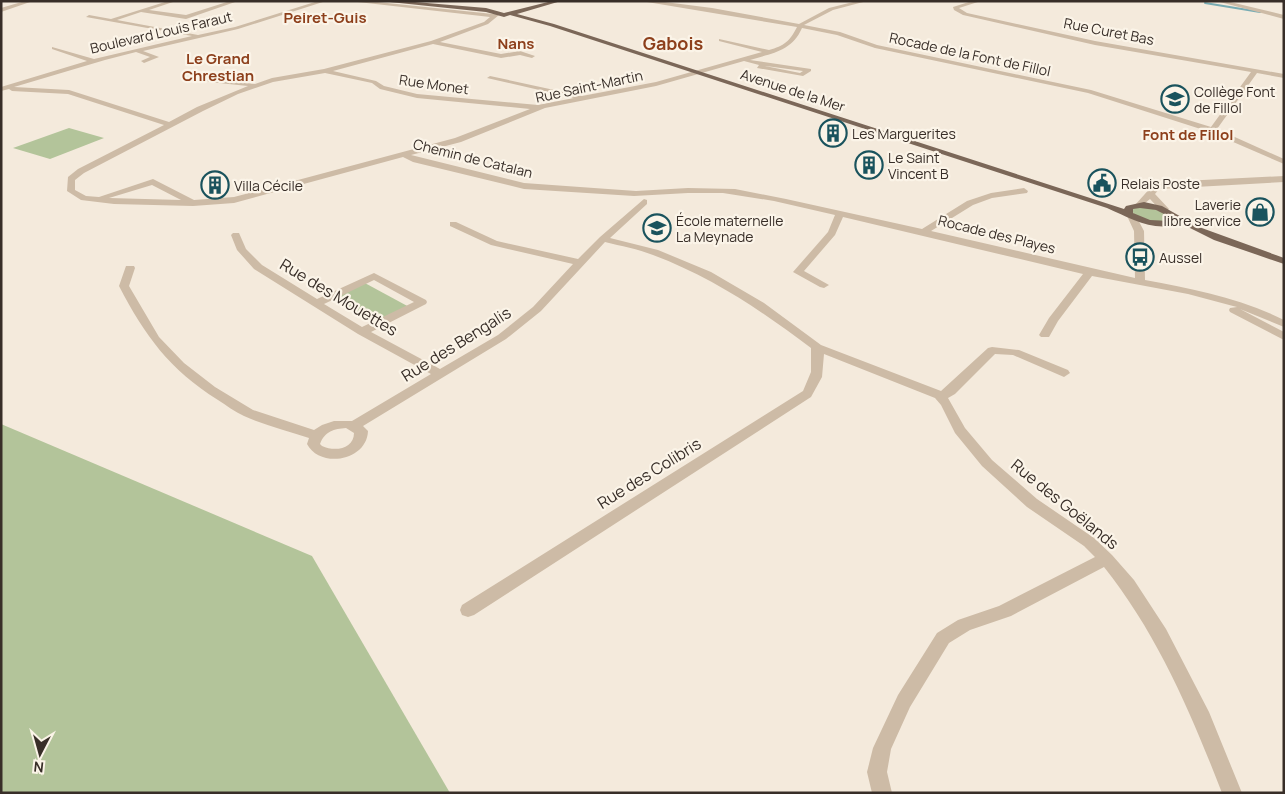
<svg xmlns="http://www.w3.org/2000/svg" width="1285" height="794" font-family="Manrope,sans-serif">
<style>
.green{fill:#b3c49a}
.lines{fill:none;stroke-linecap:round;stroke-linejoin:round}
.stream{stroke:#78acb3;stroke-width:2}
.minor{fill:#cdbba6;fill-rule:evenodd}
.major{fill:#7b6758;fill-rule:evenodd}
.labels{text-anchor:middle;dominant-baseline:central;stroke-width:4.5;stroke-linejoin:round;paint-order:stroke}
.far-street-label{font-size:14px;fill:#382e28;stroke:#fbf4e8}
.far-poi-label{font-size:14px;fill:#382e28;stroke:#fbf4e8;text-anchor:start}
.far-neighbourhood-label{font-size:15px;font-weight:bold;fill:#8d3f1b;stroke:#fbf4e8}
.street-label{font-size:16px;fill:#382e28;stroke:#fbf4e8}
.far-district-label{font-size:18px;font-weight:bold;fill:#8d3f1b;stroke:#fbf4e8}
</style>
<rect width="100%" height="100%" fill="#f4eadc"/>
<g class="green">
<polygon points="69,128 104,138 50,159 13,148"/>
<polygon points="1139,205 1174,215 1173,223 1139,220 1129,208"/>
<polygon points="363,282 411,308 376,325 329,297"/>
<polygon points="1,424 312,556 450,793 1,793"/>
</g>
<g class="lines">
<polyline class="stream" points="1205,3 1260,12"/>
<g class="minor">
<polygon points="25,1 33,1 1,12 1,8"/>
<path d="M168,1H176L149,10L186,15L230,1H238L186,19L141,12L117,20L198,35L235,27L318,1H326L238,29L143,51L159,57L144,63L141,61L150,57L136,52L105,60L14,87L69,90L169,122L197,107L248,86L209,82L206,80L207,79L255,84L272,78L324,69L431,41L484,22L490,17L349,1H368L493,14L499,13V15L488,24L440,42L501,54L520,51L535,56L532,58L520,55L501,58L433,44L333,71L376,81L384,86L417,94L538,105L574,98L487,78L490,76L582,96L656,82L762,52L719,41V39L769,50C784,46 790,41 797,27L641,1H657L712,8L799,24L829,8L857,1H867L833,10L804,25L840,32L877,45L1091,90L1211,127L1251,72L1095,45L963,15L954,10L953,7L972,1H981L959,8L967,13L1095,41L1284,74V78L1257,73L1217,129L1284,159V164L1210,132L1088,93L875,48L837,35L802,28C792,51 773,53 750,60L811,69V71L803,76L757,68L759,65L744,61L656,86L545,108L461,142L411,155L524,183L636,191L688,188L735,189L786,199L922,229L967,201L991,193L1024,188L1028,191L1027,193L992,198L973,205L931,231L1135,278L1134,231L1128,218L1133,215L1136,216L1144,231L1145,280C1193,289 1240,298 1284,320V327L1240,309L1284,332V340L1230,312L1229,310L1230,308L1237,307L1233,306L1188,294L1092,276L1058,321L1049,337H1041L1039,335L1049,318L1083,274L843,217L835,235L804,271L829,285L824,288L820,287L793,272L828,232L835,215L774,201L723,193H688L634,196L524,189L413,162L403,157L234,203L193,206L114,204L81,200L67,191L68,177L78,169L164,125L68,94L12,91L9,89L1,91V87L87,61L52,49V47L94,59L192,36L86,17L89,15L111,19ZM765,66H766L803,71L800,73ZM325,73L372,83L380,89L417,98L530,109L455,138L234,197L194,200L153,179L99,197L86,196L75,190V180L84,173L203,111L238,94L273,82ZM152,185L181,200L109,198Z"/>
<polygon points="1216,1 1226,1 1284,15 1284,19"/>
<polygon points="1281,1 1284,1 1284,4"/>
<polygon points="1284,176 1284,182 1159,189 1155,194 1169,209 1164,212 1161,211 1150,199 1139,208 1135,205 1153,185 1163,182"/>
<path d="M644,199L647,200V204L610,238L658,250L711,272L764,303L821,345L941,391L988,348L992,347L1019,350L1068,370L1070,373L1064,377L1013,355L995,354L955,394L948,398L965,428L992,460L1037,499L1094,538L1112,555L1134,580L1166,629L1209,712L1242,793H1222C1191,713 1158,635 1104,567L1011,616L970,630L949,643L910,707L891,749L887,772L892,793H872L867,772L873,748L898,695L937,633L958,620L999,606L1095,557L1084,546L1027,507L982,466L955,433L941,405L935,398L824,354L822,377L811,397L474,615L468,617L462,615L460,610L462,605L803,391L811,372V348C760,310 714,278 653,255C638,249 621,246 605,242L541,311L506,339L363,426L368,431C367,461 320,469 307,444L309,438C288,431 264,425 244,416C235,412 226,405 218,400C169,369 145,336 119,286L126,266H134L135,268L129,286L159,337L184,363L215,387L253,410L314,430L322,425L334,421H352L431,374L358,334L254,269L237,250L231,235L233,233H239L246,249L262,265L317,299L374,273L426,300L427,302L426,304L371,332L440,369L498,335L533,307L573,264L491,245L450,226V222H456L497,241L578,259L600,237ZM374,280L414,302L362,327L324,304ZM346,428L354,433C354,449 335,452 322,446L320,444C325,431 334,429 346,428Z"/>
</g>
<path class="major" d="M380,1H403L486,8L504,13L552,1H561L517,14L554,24L1124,209L1126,206L1144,202L1162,206L1199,227L1284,258V264L1214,240L1178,222L1176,225C1150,231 1130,218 1107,208L550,26L510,15L504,17L486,12ZM1140,208L1156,210L1172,218L1170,221L1150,220L1133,213V209Z"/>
</g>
<defs>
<g id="school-ring" transform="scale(1.4375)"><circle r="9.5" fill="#fbf4e8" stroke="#1a535d" stroke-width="1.5"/><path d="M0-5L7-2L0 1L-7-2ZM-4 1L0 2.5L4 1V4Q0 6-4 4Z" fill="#1a535d"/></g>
<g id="building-ring" transform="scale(1.4375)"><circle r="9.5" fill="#fbf4e8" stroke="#1a535d" stroke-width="1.5"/><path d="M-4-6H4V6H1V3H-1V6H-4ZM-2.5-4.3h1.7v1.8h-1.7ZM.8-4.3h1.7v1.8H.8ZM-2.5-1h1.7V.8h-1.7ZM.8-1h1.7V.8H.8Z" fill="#1a535d"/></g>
<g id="civic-ring" transform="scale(1.4375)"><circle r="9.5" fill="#fbf4e8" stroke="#1a535d" stroke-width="1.5"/><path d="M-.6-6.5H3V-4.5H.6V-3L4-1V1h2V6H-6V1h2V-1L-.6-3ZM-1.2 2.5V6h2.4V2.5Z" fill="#1a535d"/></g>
<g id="shop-ring" transform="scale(1.4375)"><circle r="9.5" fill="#fbf4e8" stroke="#1a535d" stroke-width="1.5"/><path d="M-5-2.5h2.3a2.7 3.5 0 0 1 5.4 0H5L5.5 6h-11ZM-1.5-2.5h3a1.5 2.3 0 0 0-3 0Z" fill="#1a535d"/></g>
<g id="bus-ring" transform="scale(1.4375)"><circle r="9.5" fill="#fbf4e8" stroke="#1a535d" stroke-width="1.5"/><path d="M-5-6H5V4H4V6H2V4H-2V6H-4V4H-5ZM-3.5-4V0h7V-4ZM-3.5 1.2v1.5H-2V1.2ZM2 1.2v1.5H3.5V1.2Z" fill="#1a535d"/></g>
</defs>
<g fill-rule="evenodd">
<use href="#school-ring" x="1175" y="99"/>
<use href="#building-ring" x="833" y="133"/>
<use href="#building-ring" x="869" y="165"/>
<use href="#civic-ring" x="1102" y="183"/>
<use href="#building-ring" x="215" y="185"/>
<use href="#shop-ring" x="1260" y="212"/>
<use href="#school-ring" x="657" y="228"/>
<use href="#bus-ring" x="1140" y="257"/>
</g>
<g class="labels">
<g class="far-street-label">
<text transform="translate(1109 31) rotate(11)">Rue Curet Bas</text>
<text transform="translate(161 32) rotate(-13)">Boulevard Louis Faraut</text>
<text transform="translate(970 54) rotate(12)">Rocade de la Font de Fillol</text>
<text transform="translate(434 84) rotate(8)">Rue Monet</text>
<text transform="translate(589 86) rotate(-12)">Rue Saint-Martin</text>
<text transform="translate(793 90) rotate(18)">Avenue de la Mer</text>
<text transform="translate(473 158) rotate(14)">Chemin de Catalan</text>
<text transform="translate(997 234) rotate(14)">Rocade des Playes</text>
</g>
<g class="far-poi-label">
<text x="1194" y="91">Collège Font<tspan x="1194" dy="16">de Fillol</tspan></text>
<text x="852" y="133">Les Marguerites</text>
<text x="888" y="157">Le Saint<tspan x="888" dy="16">Vincent B</tspan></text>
<text x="1121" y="183">Relais Poste</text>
<text x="234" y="185">Villa Cécile</text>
<text x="1241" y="204" text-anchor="end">Laverie<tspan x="1241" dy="16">libre service</tspan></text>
<text x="676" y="220">École maternelle<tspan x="676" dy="16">La Meynade</tspan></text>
<text x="1159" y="257">Aussel</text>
</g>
<g class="far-neighbourhood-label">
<text x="325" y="17">Peiret-Guis</text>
<text x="516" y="43">Nans</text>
<text x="218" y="58">Le Grand<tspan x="218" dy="17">Chrestian</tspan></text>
<text x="1188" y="134">Font de Fillol</text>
</g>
<g class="street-label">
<text transform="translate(339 297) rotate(31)">Rue des Mouettes</text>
<text transform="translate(456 344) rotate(-32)">Rue des Bengalis</text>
<text transform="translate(649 473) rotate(-32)">Rue des Colibris</text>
<text transform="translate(1065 504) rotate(39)">Rue des Goëlands</text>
</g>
<g class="far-district-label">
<text x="673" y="43">Gabois</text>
</g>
</g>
<rect width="1285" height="794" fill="none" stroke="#382e28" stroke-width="5"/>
<g transform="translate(40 754) rotate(186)" stroke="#fbf4e8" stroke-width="4" paint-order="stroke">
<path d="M0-4L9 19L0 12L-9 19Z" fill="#382e28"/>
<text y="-8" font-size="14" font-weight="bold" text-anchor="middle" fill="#382e28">N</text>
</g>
</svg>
